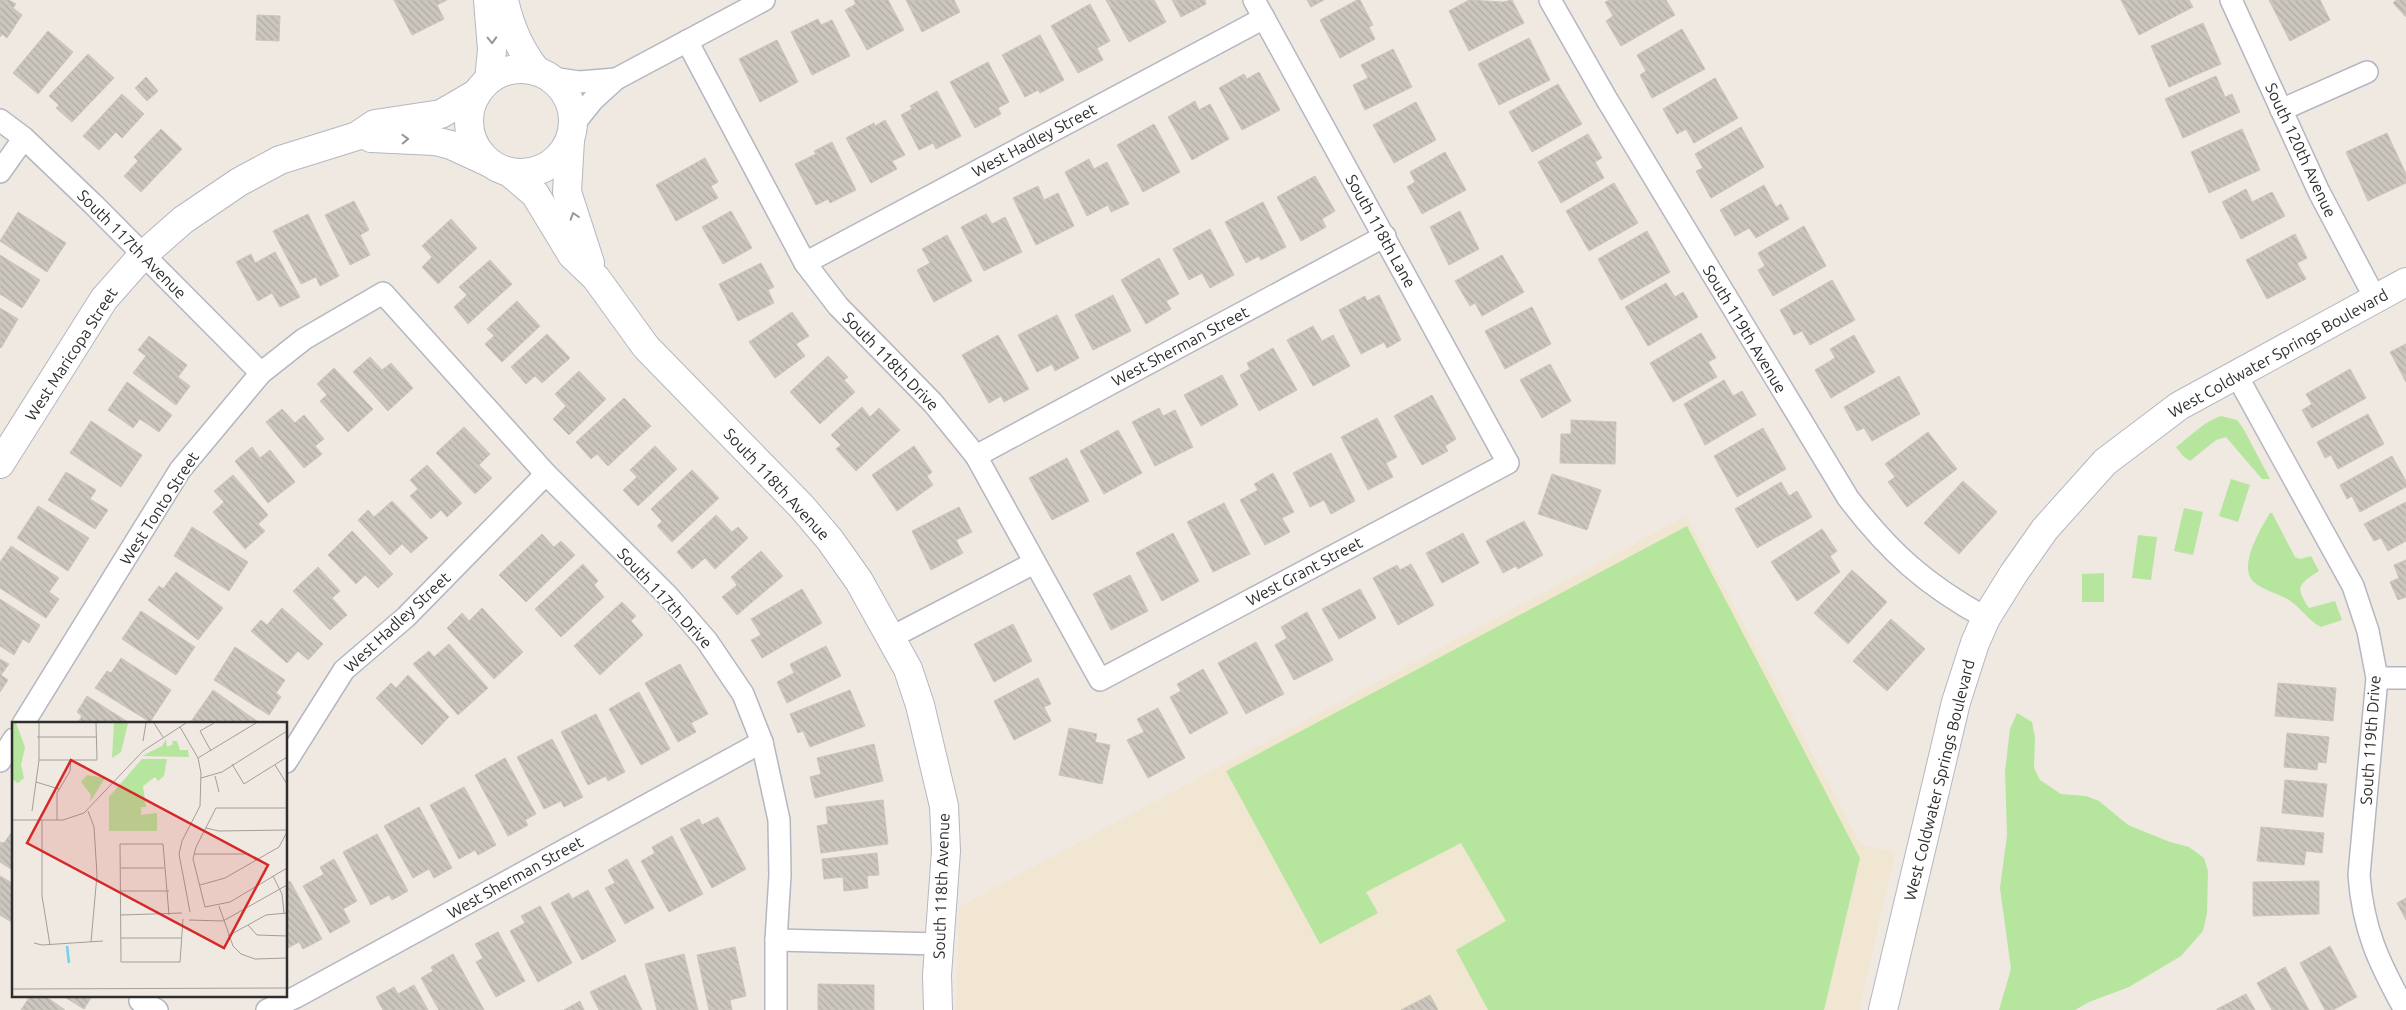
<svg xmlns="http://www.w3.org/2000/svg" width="2406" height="1010" font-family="Ubuntu,sans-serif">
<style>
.education{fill:#f0e6d1}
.grass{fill:#b6e59e}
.building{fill:url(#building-back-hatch);stroke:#cbc5ba}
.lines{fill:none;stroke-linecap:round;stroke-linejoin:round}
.street-casing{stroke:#b4b7c1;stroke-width:24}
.secondary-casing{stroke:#b4b7c1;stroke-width:30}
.street{stroke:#fff;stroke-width:21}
.secondary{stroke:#fff;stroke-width:28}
.oneway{stroke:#969696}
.labels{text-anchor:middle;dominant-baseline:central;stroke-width:4;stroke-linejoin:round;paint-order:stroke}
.street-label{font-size:16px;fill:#2e2e2e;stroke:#fff}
.inset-river{fill:none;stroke:#75cff0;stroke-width:2.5}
.inset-road{fill:none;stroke:#a29e99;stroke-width:1}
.view{fill:#d62828;fill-opacity:0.15;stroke:#d62828;stroke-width:2.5}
.inset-edge{fill:none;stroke:#2e2e2e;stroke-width:2.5}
</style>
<defs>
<pattern id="building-back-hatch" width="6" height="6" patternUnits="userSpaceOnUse" patternTransform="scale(1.25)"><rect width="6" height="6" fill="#cbc7bf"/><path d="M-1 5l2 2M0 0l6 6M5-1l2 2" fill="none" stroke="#afaba4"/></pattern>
</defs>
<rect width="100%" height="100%" fill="#efe9e1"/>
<polygon class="education" points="1686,516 1861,845 1895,852 1859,1010 956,1010 959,907"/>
<g class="grass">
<path d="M2221,416L2237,420L2243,428L2270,479H2262L2226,437L2216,440L2190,461L2183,456L2176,447C2191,436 2203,422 2221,416Z"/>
<polygon points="2231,479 2250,485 2238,522 2219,516"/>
<polygon points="2184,508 2203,512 2193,555 2174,551"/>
<path d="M2270,513H2272L2295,557L2300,559L2311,556L2319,571C2298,584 2295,587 2309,608L2335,601L2342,620L2321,627C2309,621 2301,608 2289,600C2279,594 2265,591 2255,583C2236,569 2261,528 2270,513Z"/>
<polygon points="1687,526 1860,858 1824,1010 1488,1010 1456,950 1506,921 1461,843 1366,892 1378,913 1320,944 1226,771"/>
<polygon points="2138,535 2157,537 2151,580 2132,578"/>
<polygon points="2104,573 2104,602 2082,602 2082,574"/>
<polygon points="2017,713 2032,722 2035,738 2034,768 2040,780 2061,794 2086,796 2099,801 2128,825 2170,842 2189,847 2204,858 2208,871 2207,913 2203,931 2181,956 2129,987 2089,1002 2075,1010 1999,1010 2011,969 2000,888 2007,835 2005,772 2008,746 2010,729"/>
</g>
<g class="building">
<polygon points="0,0 9,0 16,4 13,8 22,15 7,38 2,34 0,37"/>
<polygon points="394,0 447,0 437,5 444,19 412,35"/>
<polygon points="854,0 888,0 904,30 867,50 845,10 856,4"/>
<polygon points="906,0 954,0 960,12 922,32"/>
<polygon points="1106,0 1154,0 1166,22 1129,42"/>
<polygon points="1172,0 1205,0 1206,4 1181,17"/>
<polygon points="1307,0 1324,0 1311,7"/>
<polygon points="1357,0 1360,0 1373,25 1369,27 1375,39 1340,58 1320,20"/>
<polygon points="1469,0 1503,2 1512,0 1524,23 1469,51 1449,11"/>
<polygon points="1610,0 1666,0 1675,15 1621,46 1606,21 1613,16 1605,2"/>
<polygon points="2121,0 2189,0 2193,7 2139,35"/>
<polygon points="2269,0 2320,0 2330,20 2290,41"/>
<polygon points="2396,0 2406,0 2406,17 2393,3"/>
<polygon points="1090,4 1110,41 1097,48 1103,60 1078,73 1051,26"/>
<polygon points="257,15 280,16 279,41 256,40"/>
<polygon points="818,19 821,25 832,20 850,56 812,75 791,32"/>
<polygon points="2203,23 2221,64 2169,87 2151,46"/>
<polygon points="1682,29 1705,69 1652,98 1640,75 1646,71 1637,55"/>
<polygon points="48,31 73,52 38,94 13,73"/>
<polygon points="1040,35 1064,80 1040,93 1038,90 1025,97 1002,55"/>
<polygon points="1529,38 1550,80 1499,105 1478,64"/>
<polygon points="777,40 798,82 760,102 739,59"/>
<polygon points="1393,49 1412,87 1365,110 1353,85 1368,78 1361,65"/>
<polygon points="88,54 114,78 72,122 56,108 59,105 49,96"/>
<polygon points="988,62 1009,102 998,108 1001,114 975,128 950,82"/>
<polygon points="1259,72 1280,110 1242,130 1219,88 1244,74 1247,79"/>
<polygon points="2216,76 2225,97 2232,94 2240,112 2183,138 2165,99"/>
<polygon points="146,77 158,91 147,101 135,88"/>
<polygon points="1715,78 1738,118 1694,143 1686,129 1677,134 1663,109"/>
<polygon points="1558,84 1582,124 1532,152 1509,112"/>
<polygon points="937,91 961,136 936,149 933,143 919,150 901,115 912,109 910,106"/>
<polygon points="122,94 144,114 122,138 116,132 99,150 83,136"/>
<polygon points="1195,101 1199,110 1210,104 1229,139 1192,160 1168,117"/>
<polygon points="1416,102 1436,140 1394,163 1373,125"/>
<polygon points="885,120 905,155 892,161 897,169 871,183 846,138 874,123 875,126"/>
<polygon points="1154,124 1180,172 1143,192 1117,145"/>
<polygon points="1741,127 1764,167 1711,198 1696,171 1703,168 1695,154"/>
<polygon points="161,129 182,149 141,192 124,176 138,161 134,157"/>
<polygon points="2242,129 2260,170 2209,193 2191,152"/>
<polygon points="2387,133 2406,174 2406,183 2368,201 2346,152"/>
<polygon points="1588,134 1602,158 1595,162 1604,178 1561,203 1538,162"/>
<polygon points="832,142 856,190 830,203 828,199 816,205 795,164 816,154 814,151"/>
<polygon points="1445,152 1466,190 1422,214 1407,187 1415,182 1410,172"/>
<polygon points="705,158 718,182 711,186 718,198 676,221 656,185"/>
<polygon points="1089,159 1094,169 1107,162 1129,204 1111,212 1108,205 1087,216 1065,172"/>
<polygon points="1315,176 1335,211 1322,219 1326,227 1301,241 1277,197"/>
<polygon points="1614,183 1638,223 1589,251 1566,211"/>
<polygon points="1764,185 1776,207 1781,204 1789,219 1756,238 1749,228 1735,236 1720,210"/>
<polygon points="1038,186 1044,200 1058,193 1074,226 1036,245 1013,198"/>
<polygon points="2246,189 2252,202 2272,192 2285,216 2241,239 2222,202"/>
<polygon points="354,201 369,230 360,235 370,255 350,265 325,215"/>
<polygon points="1263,202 1286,247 1261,260 1259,256 1246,263 1225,222"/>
<polygon points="731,211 752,248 723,264 702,227"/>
<polygon points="1460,211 1479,249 1449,265 1430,227"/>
<polygon points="18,212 66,243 47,272 0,241"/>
<polygon points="308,214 339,276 320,286 316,277 301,284 273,231"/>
<polygon points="986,214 992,224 1005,217 1022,252 984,271 961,227"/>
<polygon points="451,219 477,248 438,284 422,267 432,257 422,246"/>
<polygon points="1804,226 1826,266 1773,296 1758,270 1765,266 1758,253"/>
<polygon points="1210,229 1234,275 1210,288 1202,273 1189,280 1173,249"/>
<polygon points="1647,231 1670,272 1621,300 1598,259"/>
<polygon points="2295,234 2307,258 2297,263 2306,279 2267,299 2246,260"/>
<polygon points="947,235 972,281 934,302 917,270 930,263 922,249"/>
<polygon points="275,252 300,297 280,307 272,293 258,301 236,262 251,254 255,263"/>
<polygon points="0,255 40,280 22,308 0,294"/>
<polygon points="1502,255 1524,292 1482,316 1475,303 1470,306 1455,281"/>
<polygon points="1159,258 1179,294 1166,301 1171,309 1146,324 1121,280"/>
<polygon points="490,260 512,284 468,324 454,307 467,295 459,287"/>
<polygon points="761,263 774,287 768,290 774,303 738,321 719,284"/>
<polygon points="1832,280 1855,320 1810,345 1802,331 1794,335 1780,310"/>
<polygon points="1666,283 1675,297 1683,292 1698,317 1648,346 1625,307"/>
<polygon points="1113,295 1131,331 1093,350 1075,315"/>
<polygon points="1379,295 1401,340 1387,348 1384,342 1361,354 1339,310 1365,296 1367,301"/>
<polygon points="517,301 540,326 502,362 485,344 494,336 487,329"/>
<polygon points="1532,307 1551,344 1505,369 1485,331"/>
<polygon points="0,308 18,319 1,348 0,347"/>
<polygon points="792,312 809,336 796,344 805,356 775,378 749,342"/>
<polygon points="1057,315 1079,358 1055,371 1052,364 1037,372 1018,335"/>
<polygon points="1313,326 1322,341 1333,335 1350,366 1313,386 1287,340"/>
<polygon points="1701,333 1716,358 1708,362 1717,377 1673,402 1650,363"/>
<polygon points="547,334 570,358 542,383 535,376 526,384 511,367"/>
<polygon points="998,335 1029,389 1004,402 1001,396 989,403 962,355"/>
<polygon points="1854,335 1875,372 1831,398 1815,370 1835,358 1830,349"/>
<polygon points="149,336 187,365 178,377 190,386 176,405 133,373 146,356 138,350"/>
<polygon points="2406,344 2406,382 2390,352"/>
<polygon points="1273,348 1297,390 1259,411 1240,375 1250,369 1247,363"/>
<polygon points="828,356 848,377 844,380 855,392 820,424 790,392"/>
<polygon points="370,357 382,370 391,363 413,388 388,411 353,372"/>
<polygon points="1550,364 1571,401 1542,418 1520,380"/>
<polygon points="334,368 373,409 348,432 320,401 327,395 317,384"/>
<polygon points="2350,369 2366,398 2312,428 2302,410 2312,404 2306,394"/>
<polygon points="579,371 606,399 569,435 553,419 566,406 555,394"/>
<polygon points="1222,375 1238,405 1201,426 1184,395"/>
<polygon points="1899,376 1920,414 1872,441 1864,428 1857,431 1844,407"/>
<polygon points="1724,380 1733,396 1742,391 1756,415 1705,445 1684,404"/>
<polygon points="127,382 172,415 159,432 140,419 133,428 108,410"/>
<polygon points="1432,395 1456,439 1445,446 1448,451 1422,465 1394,416"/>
<polygon points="624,398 651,426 608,466 597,454 591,459 576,442"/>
<polygon points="862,407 870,417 879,408 900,430 856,471 836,449 841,445 831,435"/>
<polygon points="1159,408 1163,416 1175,410 1193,447 1155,466 1132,422"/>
<polygon points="282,409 295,423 304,415 324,439 315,446 322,454 304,468 266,422"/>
<polygon points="2368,414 2384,444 2338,469 2331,455 2325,458 2317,442"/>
<polygon points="1377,418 1397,457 1386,463 1393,477 1368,490 1341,437"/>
<polygon points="1571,420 1616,422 1615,464 1560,463 1561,434 1571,434"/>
<polygon points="91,421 142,455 121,487 70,453"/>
<polygon points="464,427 490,454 479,465 492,478 475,494 436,453"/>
<polygon points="1763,428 1786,469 1737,497 1714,456"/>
<polygon points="1118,430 1142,473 1104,494 1080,451"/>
<polygon points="1928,432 1957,469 1907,507 1888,482 1895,477 1885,464"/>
<polygon points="655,446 677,469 638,506 623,490 637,477 630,470"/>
<polygon points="914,446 932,472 927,476 933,485 897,511 872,475"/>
<polygon points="252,447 260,458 270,450 295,482 268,503 235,461"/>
<polygon points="1331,453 1355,501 1331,514 1324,500 1310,507 1293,473"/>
<polygon points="2392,456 2406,481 2406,487 2360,512 2352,496 2347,499 2340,485"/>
<polygon points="1067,458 1089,501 1052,520 1029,478"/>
<polygon points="427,465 462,503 447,517 441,510 431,519 410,496 418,489 410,480"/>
<polygon points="692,470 719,498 672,542 657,526 662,521 651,509"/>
<polygon points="66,472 96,490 90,499 108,510 95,529 48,500"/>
<polygon points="1273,473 1294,512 1282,518 1290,532 1265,545 1240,500 1258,490 1254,484"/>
<polygon points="1552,474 1601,490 1587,530 1538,514"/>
<polygon points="233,475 268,515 258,524 265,531 245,549 213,512 224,502 214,491"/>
<polygon points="1963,481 1997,512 1959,554 1924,523"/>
<polygon points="1781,482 1789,496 1797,491 1812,517 1757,548 1735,509"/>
<polygon points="392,501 428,538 411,553 402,544 390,555 358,520 368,510 374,517"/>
<polygon points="2406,502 2406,541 2388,551 2381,538 2374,541 2364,524"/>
<polygon points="1224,503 1250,554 1213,572 1187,522"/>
<polygon points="38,506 89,538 68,571 17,538"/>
<polygon points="959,507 972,532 956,540 963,553 931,570 912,531"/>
<polygon points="716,515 732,532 738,527 748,538 715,569 705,558 692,569 677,552"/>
<polygon points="1524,521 1543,555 1518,569 1516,566 1503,573 1486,541"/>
<polygon points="192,527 248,562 229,591 174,556"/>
<polygon points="1822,529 1837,551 1830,556 1840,572 1797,601 1771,562"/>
<polygon points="352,531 393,574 378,588 365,575 356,584 328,555"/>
<polygon points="1173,533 1199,581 1162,601 1136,553"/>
<polygon points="1463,533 1479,563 1442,583 1426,553"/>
<polygon points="542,534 554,547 561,541 575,555 526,602 499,575"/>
<polygon points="11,546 59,578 49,592 59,599 46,618 0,588 0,562"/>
<polygon points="761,551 783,576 737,615 722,597 737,585 731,577"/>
<polygon points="2406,560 2406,597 2398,600 2390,582 2399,578 2394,565"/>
<polygon points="583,564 598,581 594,585 604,597 561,637 535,609"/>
<polygon points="1411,564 1434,605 1398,625 1373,578 1397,565 1400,570"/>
<polygon points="318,567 340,591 332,598 347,615 330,630 293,591"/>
<polygon points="1852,570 1887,602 1848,644 1814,613"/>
<polygon points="176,572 223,608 198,640 148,600 159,586 163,589"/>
<polygon points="1130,575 1148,611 1111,630 1093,594"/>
<polygon points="802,589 822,623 762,658 751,640 761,635 751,619"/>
<polygon points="1360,589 1376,618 1339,639 1322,609"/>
<polygon points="0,599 40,625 29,643 23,639 14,655 0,646"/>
<polygon points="622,602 636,616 631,621 643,635 600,675 574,646"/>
<polygon points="282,608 323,644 308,660 298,651 287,663 251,631 261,620 267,625"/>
<polygon points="482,608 523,652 494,679 447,628 462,613 469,621"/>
<polygon points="141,611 195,647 176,675 122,639"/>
<polygon points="1307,612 1333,660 1294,680 1275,645 1287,638 1281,627"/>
<polygon points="1891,619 1925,649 1887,691 1853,661"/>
<polygon points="1013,624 1032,661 994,682 974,644"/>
<polygon points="1256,642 1284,694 1246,714 1218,663"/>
<polygon points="449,644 488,688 458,715 413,664 429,651 434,657"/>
<polygon points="826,646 841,676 787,703 777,682 794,673 790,664"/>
<polygon points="235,647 285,680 276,693 281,697 269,715 214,680"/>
<polygon points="121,658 171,690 150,722 95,688 107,671 111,673"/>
<polygon points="0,659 9,664 1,675 8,680 0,692"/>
<polygon points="680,664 708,714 691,723 696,732 678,742 645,683"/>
<polygon points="1203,669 1228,713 1190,734 1170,697 1181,691 1177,684"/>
<polygon points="408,675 449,717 422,745 376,698 391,683 396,688"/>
<polygon points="1038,678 1051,704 1044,707 1051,721 1014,740 994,701"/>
<polygon points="2278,683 2336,688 2333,721 2275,716"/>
<polygon points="213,690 261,724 190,723"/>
<polygon points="850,690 865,726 810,747 803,731 798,733 790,714"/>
<polygon points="639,692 670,749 641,765 609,709"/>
<polygon points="87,696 131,724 77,724 82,716 77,712"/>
<polygon points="1158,708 1185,758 1148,778 1127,740 1144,732 1137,719"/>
<polygon points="596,714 625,772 608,781 606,776 588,785 561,732"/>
<polygon points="1069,728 1097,734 1095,742 1110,745 1102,784 1059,775"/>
<polygon points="2287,733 2329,737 2326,763 2318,762 2317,770 2284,767"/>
<polygon points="552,739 583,797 564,807 561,801 544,809 517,757"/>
<polygon points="874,744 883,781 815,798 810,777 821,774 817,758"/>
<polygon points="505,758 536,814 525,820 528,825 508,836 475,775"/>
<polygon points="2285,780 2327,784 2323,817 2282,813"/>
<polygon points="464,787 496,845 478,855 475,850 459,859 430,805"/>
<polygon points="883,800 888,844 821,853 817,826 828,824 826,807"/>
<polygon points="419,807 452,868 434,878 429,869 413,878 384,826"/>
<polygon points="718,817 746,869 712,888 680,829 699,819 702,825"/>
<polygon points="2261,827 2324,833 2322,853 2306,851 2304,865 2257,861"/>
<polygon points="14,829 14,871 0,862 0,842 4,843"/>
<polygon points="377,834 408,891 392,900 389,895 371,905 343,852"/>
<polygon points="672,836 703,894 669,912 641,861 655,853 652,847"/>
<polygon points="877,853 879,875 867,876 868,888 844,891 843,877 824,879 822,859"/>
<polygon points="334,859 357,901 343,909 350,922 330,933 303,886 324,874 320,867"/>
<polygon points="627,859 654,908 625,924 605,888 615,883 608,870"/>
<polygon points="0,876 14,884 13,923 0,915"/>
<polygon points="290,881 322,939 303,949 299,942 286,949 286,883"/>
<polygon points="2319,881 2319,914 2253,916 2253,882"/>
<polygon points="588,890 616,941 582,960 551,903 569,893 572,899"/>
<polygon points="2406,898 2406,920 2397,903"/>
<polygon points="540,906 572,963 538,982 510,931 525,923 521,916"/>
<polygon points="498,932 525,981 496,997 476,962 483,958 475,944"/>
<polygon points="2330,946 2357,997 2333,1010 2325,1010 2300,963"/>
<polygon points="735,947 746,996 730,1000 732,1010 709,1010 697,955"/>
<polygon points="453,954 484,1010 439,1010 421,978 433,971 431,967"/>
<polygon points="684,954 698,1010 657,1010 645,964"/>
<polygon points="2285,967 2309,1010 2272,1010 2257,983"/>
<polygon points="625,975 642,1010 599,1010 590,992"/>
<polygon points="818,984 874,985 874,1010 818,1010"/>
<polygon points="414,985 428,1010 383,1010 376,997 394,987 398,994"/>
<polygon points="2246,994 2255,1010 2217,1010 2217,1009"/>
<polygon points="1430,995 1438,1010 1401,1010"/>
<polygon points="30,996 45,996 65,1010 21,1010"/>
<polygon points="63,996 92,996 84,1009"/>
<polygon points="580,1001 584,1010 564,1010"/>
</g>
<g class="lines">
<g class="street-casing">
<g id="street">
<path d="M1550,0L1606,98L1848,498C1890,553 1926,585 1986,618"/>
<polyline points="2231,0 2319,192 2375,298"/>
<polyline points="687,41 805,263 838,306 933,403 976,456 1100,680 1508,463 1254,0"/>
<polyline points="552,78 579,82 616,79"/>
<polyline points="2281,110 2367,72"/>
<polyline points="0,120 24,138 94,205 261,373"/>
<polyline points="573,125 593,100 616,79 764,0"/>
<polyline points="0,172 24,138"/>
<polyline points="805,263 1264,18"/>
<path d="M2236,374L2353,586L2368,631L2377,678L2359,875C2363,930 2379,963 2405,1010"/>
<polyline points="976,456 1385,236"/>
<polyline points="892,637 1034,563"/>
<polyline points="2377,678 2406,678"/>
<polyline points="23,724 180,470 261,373 304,339 383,293 546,474 668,596 707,641 743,694 762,742 779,820 780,875 776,940 776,1010"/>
<polyline points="0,761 14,739"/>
<polyline points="286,762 344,670 406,617 546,474"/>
<polyline points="776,940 939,944"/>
<polyline points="140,1001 157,1010"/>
<polyline points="267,1010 296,997 762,742"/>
</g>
</g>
<g class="secondary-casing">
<g id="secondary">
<polyline points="488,0 492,50 489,80"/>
<path d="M504,0C510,27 519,49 536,70"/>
<circle cx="521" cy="121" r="52"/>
<polyline points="371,138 435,141 451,145 488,162"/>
<polyline points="570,140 567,192 590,263"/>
<polyline points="509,172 535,194 572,255 596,278 646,347 802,507 830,540 859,581 908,669 920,705 944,806 946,851 937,975 938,1010"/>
<polyline points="0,464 104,299 142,256 183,220 239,182 280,160 357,136 375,124 441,114 477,93"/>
<polyline points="1883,1010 1956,702 1975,643 1986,618 2014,573 2045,529 2105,462 2179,406 2406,282"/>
</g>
</g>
<use href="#street" class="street"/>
<use href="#secondary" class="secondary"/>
</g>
<defs><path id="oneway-chevron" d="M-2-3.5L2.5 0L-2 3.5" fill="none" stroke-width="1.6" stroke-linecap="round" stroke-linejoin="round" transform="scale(1.25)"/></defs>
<g class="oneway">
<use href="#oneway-chevron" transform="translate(492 40) rotate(88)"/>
<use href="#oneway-chevron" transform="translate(405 139) rotate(-2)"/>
<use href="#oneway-chevron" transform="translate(574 216) rotate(-108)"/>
</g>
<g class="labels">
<g class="street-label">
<text transform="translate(1034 140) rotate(-28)">West Hadley Street</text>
<text transform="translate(2301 150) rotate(65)">South 120th Avenue</text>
<text transform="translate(1381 231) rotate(61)">South 118th Lane</text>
<text transform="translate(132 244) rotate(45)">South 117th Avenue</text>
<text transform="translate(1745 329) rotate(59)">South 119th Avenue</text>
<text transform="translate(1180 346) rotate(-28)">West Sherman Street</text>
<text transform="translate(2278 353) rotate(-29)">West Coldwater Springs Boulevard</text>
<text transform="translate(71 354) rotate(-57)">West Maricopa Street</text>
<text transform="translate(891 361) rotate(46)">South 118th Drive</text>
<text transform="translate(777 484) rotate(47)">South 118th Avenue</text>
<text transform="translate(159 508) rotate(-57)">West Tonto Street</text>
<text transform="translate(1304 571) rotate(-28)">West Grant Street</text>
<text transform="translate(665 598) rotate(47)">South 117th Drive</text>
<text transform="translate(397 622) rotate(-43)">West Hadley Street</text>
<text transform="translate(2370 740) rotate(-86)">South 119th Drive</text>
<text transform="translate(1939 780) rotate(-76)">West Coldwater Springs Boulevard</text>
<text transform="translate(515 877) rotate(-29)">West Sherman Street</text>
<text transform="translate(941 886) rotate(-88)">South 118th Avenue</text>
</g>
</g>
<g transform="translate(12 722)">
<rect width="275" height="275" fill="#efe9e1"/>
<path d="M0,1H4L13,25L9,43L12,56L6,61L0,57ZM102,1H116L109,30L100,36ZM154,17L155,25L161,22L160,19H165L168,28H176L177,35L130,34L150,24ZM130,37H155L152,54L146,59L143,55L131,64L134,85H129V93L145,91V109H97V75ZM75,53L93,56L78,80L79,73L69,60Z" fill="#b6e59e"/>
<path class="inset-river" d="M55,224L57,241"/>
<path class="inset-road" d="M142,1L151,15M168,5L186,36L189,51L188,84L170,119L167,132L178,190M25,15H84M131,19L134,1M199,29L188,9L202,1M186,36L244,1M27,38H85L84,1M220,42L232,62L275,35M263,43L275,62M203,54L207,70M189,56L210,50L275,9M24,60L47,67M275,86H204L184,125L181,137L193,185L218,180L275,146M20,89L27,38V1M76,89L82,105L85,153L79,220M0,98H51L72,91L131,29L174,1M30,98V174L38,223M45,98V71L58,49L59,38M194,106L207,109L275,108M182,132H237L244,138M109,146H152M261,154L270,172L272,191M188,163L213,156L267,125L275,110M109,169H157M207,184L221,224L229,232L243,237L275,236M109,193L170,191M157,193L151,122H108L109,240H168L171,197M177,198L211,199L275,163M236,203L245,213L275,214M216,214L254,193L275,191M109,216H169M22,221L30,223L91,219M0,267L275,266"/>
<path class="view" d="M59,38L256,143L212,226L15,121Z"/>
<rect width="275" height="275" class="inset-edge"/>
</g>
</svg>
